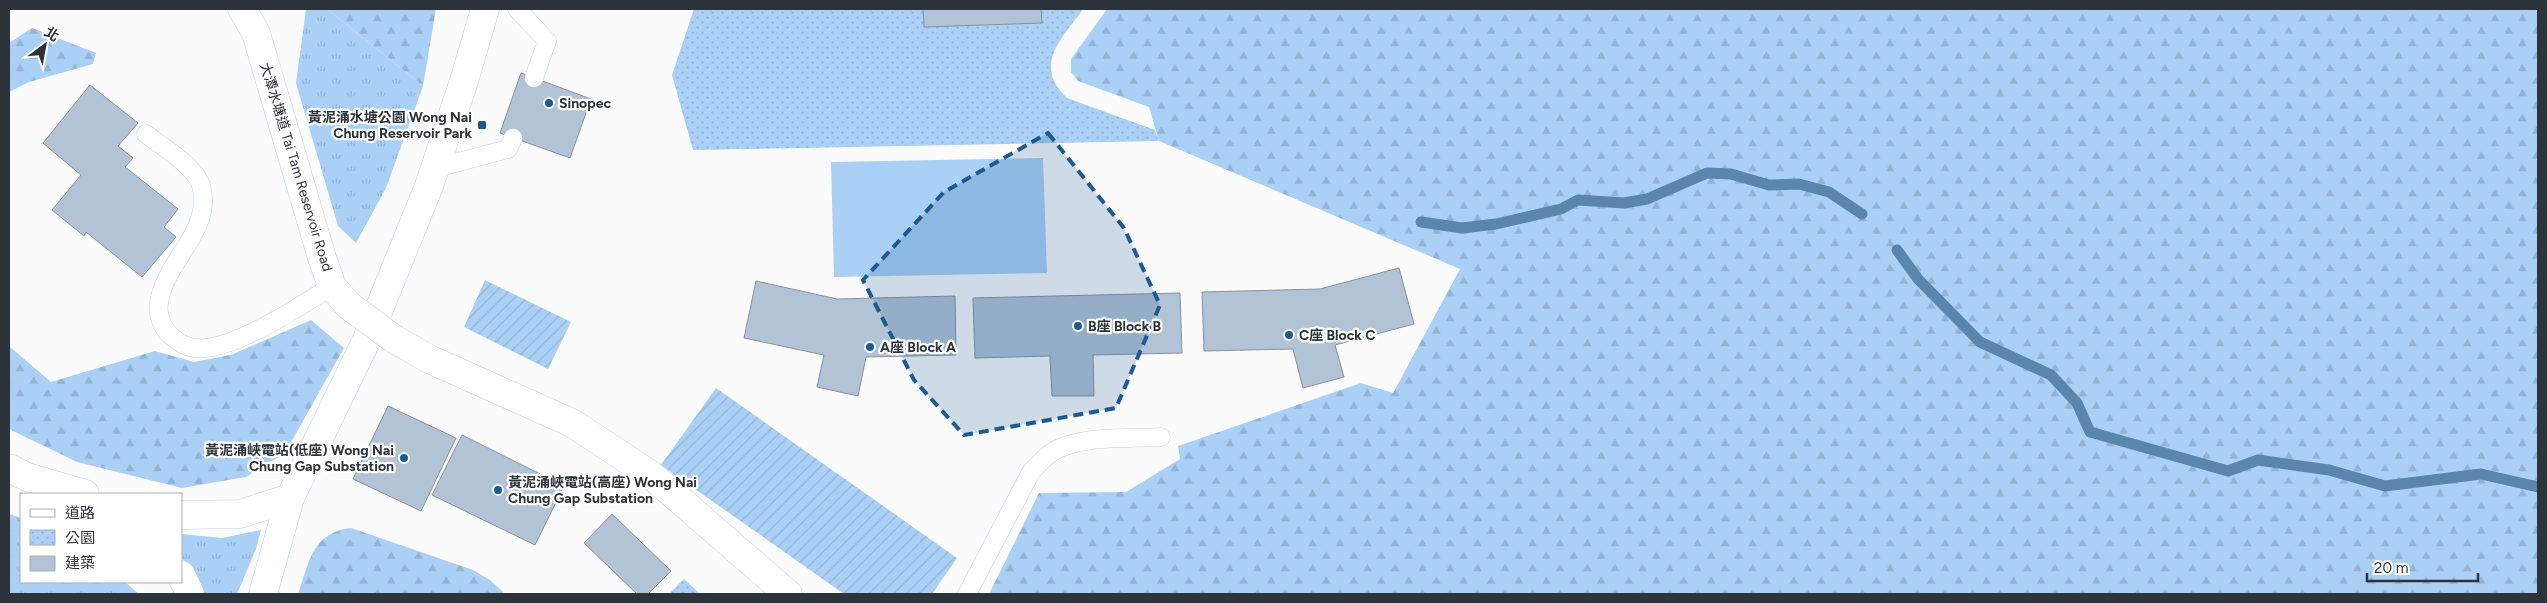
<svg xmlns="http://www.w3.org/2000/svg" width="2547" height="603" font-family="Figtree,'Noto Sans TC',sans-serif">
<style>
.grass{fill:url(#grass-tufts)}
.forest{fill:url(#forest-firs)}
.park{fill:url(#park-dots)}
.garden{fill:url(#garden-furrows)}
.pitch{fill:#aad0f5}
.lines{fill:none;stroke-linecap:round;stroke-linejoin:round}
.stream{stroke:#5c85ae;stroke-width:11}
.building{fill:#b2c3d5;stroke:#8292a3}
.service-casing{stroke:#bfd1e3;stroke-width:19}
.minor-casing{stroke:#bfd1e3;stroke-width:29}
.secondary-casing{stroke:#bfd1e3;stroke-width:29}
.service{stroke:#fff;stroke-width:18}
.minor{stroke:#fff;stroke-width:28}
.secondary{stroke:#fff;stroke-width:28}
.minor-bridge-casing{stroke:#bfd1e3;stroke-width:29;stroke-linecap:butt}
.minor-bridge{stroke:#fff;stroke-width:28}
.marked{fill:#1c5b91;fill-opacity:0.2;stroke:#1c5b91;stroke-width:4;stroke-dasharray:10 6;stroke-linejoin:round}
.poi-dot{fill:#1c5b91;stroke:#fff;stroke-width:2}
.labels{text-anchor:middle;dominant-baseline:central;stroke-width:4.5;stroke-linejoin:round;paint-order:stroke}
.poi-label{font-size:14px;font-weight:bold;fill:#2c333a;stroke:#fff;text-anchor:start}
.street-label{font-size:14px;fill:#2c333a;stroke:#fff}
</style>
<defs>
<pattern id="grass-tufts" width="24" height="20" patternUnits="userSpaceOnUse" patternTransform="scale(1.25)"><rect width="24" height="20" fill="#aad0f5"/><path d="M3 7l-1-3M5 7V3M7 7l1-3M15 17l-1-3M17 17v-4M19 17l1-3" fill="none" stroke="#92b3d3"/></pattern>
<pattern id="forest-firs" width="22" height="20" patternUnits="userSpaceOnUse" patternTransform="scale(1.25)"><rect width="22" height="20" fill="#aad0f5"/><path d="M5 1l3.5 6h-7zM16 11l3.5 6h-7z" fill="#92b3d3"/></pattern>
<pattern id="park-dots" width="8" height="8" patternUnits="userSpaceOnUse" patternTransform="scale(1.25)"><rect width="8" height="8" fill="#aad0f5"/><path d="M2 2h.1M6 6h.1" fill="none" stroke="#92b3d3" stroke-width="1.8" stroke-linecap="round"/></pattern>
<pattern id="garden-furrows" width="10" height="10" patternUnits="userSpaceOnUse" patternTransform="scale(1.25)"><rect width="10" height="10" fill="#aad0f5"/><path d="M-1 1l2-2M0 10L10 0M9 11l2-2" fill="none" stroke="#92b3d3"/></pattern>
</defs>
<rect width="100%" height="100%" fill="#fbfbfb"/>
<g class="grass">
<polygon points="306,9 327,9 423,86 386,188 356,243 338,226 296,83"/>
<polygon points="9,514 21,518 21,582 125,582 139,594 9,594"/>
<polygon points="261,530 256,549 237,594 200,594 188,565 181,557 181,534 222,538"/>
</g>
<g class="forest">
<polygon points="327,9 436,9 423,86"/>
<polygon points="1107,9 2538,9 2538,594 989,594 1039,493 1126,492 1180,459 1178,446 1361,383 1393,393 1460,269 1159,141 1149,107 1078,81 1071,72 1071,59"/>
<polygon points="32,28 96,53 93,64 29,82 9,92 9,43"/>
<polygon points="311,320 344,348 285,453 246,477 182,488 77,462 9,429 9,346 51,382 155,351 194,362 231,355"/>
<path d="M351,528L473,570L490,580L505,594H298C309,563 312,532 351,528Z"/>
</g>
<g class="park">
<path d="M694,9H1083C1062,39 1032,65 1067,98L1155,130L1159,141L693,150L672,75Z"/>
<polygon points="684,579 700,594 669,594"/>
</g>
<g class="garden">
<polygon points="485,280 571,322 548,369 464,327"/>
<polygon points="716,388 957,558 932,594 844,594 661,465"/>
</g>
<polygon class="pitch" points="1043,158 1047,273 834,277 831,162"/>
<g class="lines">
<g class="stream">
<polyline points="1421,222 1462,228 1496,224 1561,209 1578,200 1624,203 1647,199 1707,173 1731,174 1769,185 1799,184 1829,192 1862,214"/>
<polyline points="1897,250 1918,279 1980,342 2051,375 2077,403 2090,432 2228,471 2258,460 2329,470 2385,486 2481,474 2538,487"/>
</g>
</g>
<g class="building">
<polygon points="923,9 1041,9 1042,23 924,27"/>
<polygon points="521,73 591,99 570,158 500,133"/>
<polygon points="90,85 138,123 118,146 133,158 125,167 178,209 164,227 176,237 142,277 86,232 84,236 52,210 81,175 43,143"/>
<polygon points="1399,268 1414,324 1335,345 1344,377 1303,388 1293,349 1204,351 1202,292 1320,289"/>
<polygon points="756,281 837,299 955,296 956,355 866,357 858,396 817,387 824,355 744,338"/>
<polygon points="1180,293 1182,353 1093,355 1094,396 1052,396 1050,356 975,358 973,298"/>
<polygon points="388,406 456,438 421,511 353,479"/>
<polygon points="462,435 564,486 535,545 432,495"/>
<polygon points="612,514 671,571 648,594 637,594 584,543"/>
</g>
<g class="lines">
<g class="service-casing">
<g id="service">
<polyline points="517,9 547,41 534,78"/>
<path d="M146,134C161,146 196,167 201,185C214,231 164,261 159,303C157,314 162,327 169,334C177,342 185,347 195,348C230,353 302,305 332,286"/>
<polyline points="436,168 508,149 513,138"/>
<path d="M967,594L1031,472C1038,465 1045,456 1054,451C1081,435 1129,439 1161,437"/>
</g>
</g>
<g class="minor-casing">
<g id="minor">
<polyline points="242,9 256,33 322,258 332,286 348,305"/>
<polyline points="394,339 429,359 572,423 651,475 788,594"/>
</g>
</g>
<g class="secondary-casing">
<g id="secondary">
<polyline points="9,468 27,477 85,494"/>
<polyline points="181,515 240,514 290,498"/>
<polyline points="181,575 190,594"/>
<polyline points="263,594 290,498 367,339 429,186 464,81 485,9"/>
</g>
</g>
<use href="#service" class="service"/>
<use href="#minor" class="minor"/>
<use href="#secondary" class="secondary"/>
<g class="minor-bridge-casing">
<polyline id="minor-bridge" points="348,305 394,339"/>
</g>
<use href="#minor-bridge" class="minor-bridge"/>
</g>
<path class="marked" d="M1048,133L1124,228L1160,305L1116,408L964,435L914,380L863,280L944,192Z"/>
<g class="poi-dot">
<circle cx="549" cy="103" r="5"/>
<rect x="477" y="120" width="10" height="10" rx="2.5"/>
<circle cx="1078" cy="326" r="5"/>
<circle cx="1289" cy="335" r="5"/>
<circle cx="870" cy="347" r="5"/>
<circle cx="404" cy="458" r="5"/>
<circle cx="498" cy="490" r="5"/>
</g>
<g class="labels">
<g class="poi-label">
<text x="559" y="103">Sinopec</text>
<text x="472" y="117" text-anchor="end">黃泥涌水塘公園 Wong Nai<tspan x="472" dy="16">Chung Reservoir Park</tspan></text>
<text x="1088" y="326">B座 Block B</text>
<text x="1299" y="335">C座 Block C</text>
<text x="880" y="347">A座 Block A</text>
<text x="394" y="450" text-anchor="end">黃泥涌峽電站(低座) Wong Nai<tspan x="394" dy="16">Chung Gap Substation</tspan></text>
<text x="508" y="482">黃泥涌峽電站(高座) Wong Nai<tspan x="508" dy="16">Chung Gap Substation</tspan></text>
</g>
<g class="street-label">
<text transform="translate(296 167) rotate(73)">大潭水塘道 Tai Tam Reservoir Road</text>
</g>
</g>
<rect width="2547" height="603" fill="none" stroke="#2c333a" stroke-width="20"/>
<rect x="20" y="493" width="162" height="90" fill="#ffffff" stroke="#abadb0"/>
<rect x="30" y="509" width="25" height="8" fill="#ffffff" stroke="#abadb0"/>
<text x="65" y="518" font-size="15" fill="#2c333a">道路</text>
<rect x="30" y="530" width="25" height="15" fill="url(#park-dots)" stroke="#abadb0"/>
<text x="65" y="543" font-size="15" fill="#2c333a">公園</text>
<rect x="30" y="556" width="25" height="15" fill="#b2c3d5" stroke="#abadb0"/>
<text x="65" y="568" font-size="15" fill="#2c333a">建築</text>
<g transform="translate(45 45) rotate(32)" stroke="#ffffff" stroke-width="4" paint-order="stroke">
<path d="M0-4L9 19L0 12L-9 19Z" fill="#2c333a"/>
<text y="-8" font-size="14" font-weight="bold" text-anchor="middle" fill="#2c333a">北</text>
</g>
<path d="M2367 573v8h111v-8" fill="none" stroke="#2c333a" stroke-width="2.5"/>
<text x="2374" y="573" font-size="15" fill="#2c333a" stroke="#ffffff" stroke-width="4" paint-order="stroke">20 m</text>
</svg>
